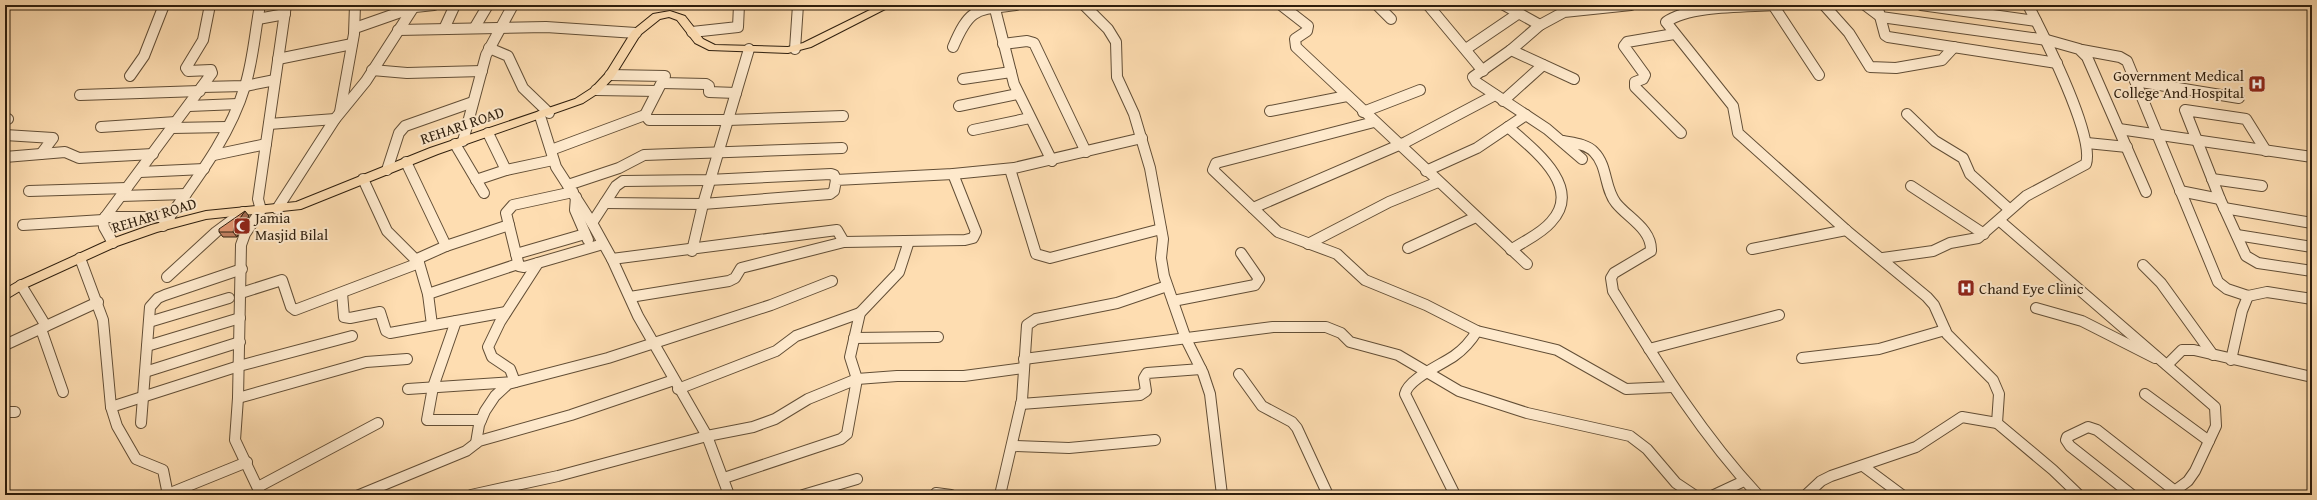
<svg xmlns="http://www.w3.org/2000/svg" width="2317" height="500" font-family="'Gentium Book Plus',serif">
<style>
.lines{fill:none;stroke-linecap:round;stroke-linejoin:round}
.minor-casing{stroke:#624e36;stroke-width:12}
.major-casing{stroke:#2e1e0d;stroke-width:2}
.minor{stroke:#fee9cc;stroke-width:10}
.major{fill:#feddb1;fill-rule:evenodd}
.wall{fill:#c48263;stroke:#2e1e0d}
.shaded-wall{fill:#a06a50;stroke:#2e1e0d}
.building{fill:#e49773;stroke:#2e1e0d}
.labels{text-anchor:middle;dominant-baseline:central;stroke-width:4;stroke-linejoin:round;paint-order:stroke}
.poi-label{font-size:15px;fill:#2e1e0d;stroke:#fee9cc;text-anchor:start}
.street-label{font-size:15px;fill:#2e1e0d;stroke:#fee9cc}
</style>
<rect width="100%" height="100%" fill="#feddb1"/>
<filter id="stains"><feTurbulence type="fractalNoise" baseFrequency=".005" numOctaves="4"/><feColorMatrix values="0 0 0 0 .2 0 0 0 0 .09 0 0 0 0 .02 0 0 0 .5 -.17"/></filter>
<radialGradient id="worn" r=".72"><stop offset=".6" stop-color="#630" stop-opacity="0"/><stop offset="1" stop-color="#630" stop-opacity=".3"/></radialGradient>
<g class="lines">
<g class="minor-casing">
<g id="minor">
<polyline points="994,5 1014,84 1052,161"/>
<polyline points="1084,5 1108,29 1116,42 1117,77 1134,114 1150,168 1163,239 1161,258 1164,276 1186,339 1203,373 1210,394 1222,495"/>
<polyline points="1281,5 1308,26 1307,31 1295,39 1296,47 1527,264"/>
<polyline points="1377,5 1391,19"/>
<polyline points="1428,5 1483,71"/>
<polyline points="1504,5 1540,25"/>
<polyline points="1773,5 1819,75"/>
<path d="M1775,5C1745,7 1690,5 1666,22L1733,106L1738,133L1846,230L1927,297L1934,305L1947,334L1993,380L1999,394L1997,423L2053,470L2079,495"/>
<polyline points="1824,5 1849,33 1870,67 1896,68 1942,60 1954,47"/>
<polyline points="1865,5 1881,17 2047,40 2079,49 2087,57 2146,192"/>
<polyline points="1877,5 1885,35 1888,37 2057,63"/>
<polyline points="1921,5 2036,21"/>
<polyline points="258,19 285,14"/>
<polyline points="475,27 488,5"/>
<polyline points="355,28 415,7 434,5"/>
<polyline points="444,29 455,5"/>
<polyline points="398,30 546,27 636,33"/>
<polyline points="692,32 738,27 739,5"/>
<polyline points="1674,34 1627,42 1624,46 1645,75 1643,79 1635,82 1635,87 1681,133"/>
<polyline points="1003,44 1027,41 1034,43 1086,152"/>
<path d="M953,47C970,7 976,10 1016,5"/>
<polyline points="489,48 508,56 523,88 549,113"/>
<polyline points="749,49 703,204 830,194 834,191 836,180 953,174 1014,168 1142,138"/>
<polyline points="795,49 798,5"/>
<polyline points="1466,49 1519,13"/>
<polyline points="1511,50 1574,79"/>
<polyline points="2082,50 2120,57 2127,61 2218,282 2227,289 2248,296 2267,292 2312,299"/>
<polyline points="278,59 352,44"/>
<polyline points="372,70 407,73 482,71"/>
<polyline points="610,75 665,76 645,115 649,120 728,120 843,116"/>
<polyline points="130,76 144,56 164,5"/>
<polyline points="963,79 1011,72"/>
<polyline points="2135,81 2239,98"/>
<polyline points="662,83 706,84 709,86 709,92 736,93"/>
<polyline points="202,87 245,86 275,80"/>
<polyline points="596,90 657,91"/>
<polyline points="80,95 200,91"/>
<polyline points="1503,101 1543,65"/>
<polyline points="189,106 238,104"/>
<polyline points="959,106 1018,94"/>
<polyline points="1270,111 1347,96"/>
<polyline points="340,112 354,34 355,5"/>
<polyline points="1363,112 1420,90"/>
<polyline points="1907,114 1935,141 1963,158 1970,174 2009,209"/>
<polyline points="540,116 556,167 592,223 612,259 638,316 707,436 729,495"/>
<polyline points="5,118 8,119"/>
<polyline points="1374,122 1216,163 1213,170 1278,232 1337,254 1365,280 1426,305 1477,331 1557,350 1626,389 1673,387"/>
<polyline points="269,124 335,119"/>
<polyline points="101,127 176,122"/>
<path d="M1508,127C1533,149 1584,187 1551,222C1541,234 1524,241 1511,250"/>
<polyline points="172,128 227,127"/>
<polyline points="2119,129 2312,157"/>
<polyline points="973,130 1030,118"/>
<polyline points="488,133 506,170"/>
<polyline points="5,135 53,138 41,154"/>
<polyline points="463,141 486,55 513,5"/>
<path d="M1563,141C1573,143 1587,144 1594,152C1608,166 1604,188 1616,203C1628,218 1652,229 1651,251L1614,273L1611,278L1613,291C1657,362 1700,433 1758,495"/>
<polyline points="2087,143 2127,147"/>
<polyline points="455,144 484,193"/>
<polyline points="551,150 645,115"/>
<polyline points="2266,151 2246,119 2185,110 2220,199 2246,256 2258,263 2312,271"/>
<polyline points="214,155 266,144"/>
<polyline points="5,157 65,152 79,158 153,154"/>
<polyline points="1582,159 1547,129 1476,82 1473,77 1511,50 1540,25 1564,12 1631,5"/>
<polyline points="406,162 446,246"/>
<polyline points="1010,169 1036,254 1050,258 1161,229"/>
<polyline points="387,170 399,133 405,126 473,102"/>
<polyline points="1426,171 1477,148 1526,115"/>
<polyline points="140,172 204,169"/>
<polyline points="363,179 387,231 419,263 428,294 432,325"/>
<polyline points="2212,179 2262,186"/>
<polyline points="476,180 506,170 553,160"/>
<polyline points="568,185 619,168 644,155 842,148"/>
<polyline points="1911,186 1984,234"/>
<polyline points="29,191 127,188"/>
<polyline points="2180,191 2220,199"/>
<polyline points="573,192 513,205 506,213 519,266 524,267 603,244"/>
<polyline points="121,196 186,194"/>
<polyline points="576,197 575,210 588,240"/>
<polyline points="605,203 703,204 692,251"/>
<polyline points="1253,208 1406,142 1495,95"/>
<polyline points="2224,208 2312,223"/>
<polyline points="277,209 335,119 366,81 415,5"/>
<polyline points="105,217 170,217"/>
<polyline points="2000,221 2215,407 2216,426 2195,471 2188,481 2169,495"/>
<polyline points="592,223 616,186 623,181 708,180 831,174 834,175 836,180"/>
<polyline points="23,225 103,220"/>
<path d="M163,226C194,182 229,139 245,86C253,61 255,32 260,5"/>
<polyline points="2237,235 2312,247"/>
<polyline points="113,243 104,227 103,220 212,73 211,70 188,71 186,68 203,40 210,5"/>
<polyline points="1308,244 1389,202 1438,182"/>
<polyline points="1408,248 1476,217"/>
<polyline points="1752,249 1846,230"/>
<polyline points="516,254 585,234"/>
<polyline points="80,258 103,320 111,407 117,426 136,459 163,470 168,495"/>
<path d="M1883,258L1933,251L1950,243L1978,238L2026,196L2086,164C2095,136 2043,34 2028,5"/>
<polyline points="417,259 446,246 509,225"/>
<polyline points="612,259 837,230 844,242 965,240 973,238 976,232 953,174"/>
<polyline points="2143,265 2161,283 2213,355"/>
<polyline points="167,277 216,232 243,212"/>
<polyline points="21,285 46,326"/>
<polyline points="241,293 282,280 291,307 295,310 419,263"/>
<polyline points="342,293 344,317 350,318 380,312 386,331 390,333 506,312"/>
<polyline points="428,294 518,264"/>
<polyline points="630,297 729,281 735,278 741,268 844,242"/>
<polyline points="1173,301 1255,285 1259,279 1241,253"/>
<polyline points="2036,308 2082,321 2155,358"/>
<polyline points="456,321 433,387 427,420 481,420"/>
<polyline points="149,322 229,298"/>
<polyline points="41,329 63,392"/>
<polyline points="854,338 938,337"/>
<polyline points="5,345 98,302"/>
<polyline points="147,346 240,318"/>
<polyline points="1649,349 1779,315"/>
<polyline points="1802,358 1879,349 1945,330"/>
<polyline points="1024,359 1273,327 1326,327 1341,333 1350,342 1398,355 1459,391 1527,413 1630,436 1647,449 1676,483 1694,495"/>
<polyline points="2231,360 2242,311 2248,296"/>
<polyline points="2167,365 2182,350 2194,350 2312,377"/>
<polyline points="145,372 240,342"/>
<polyline points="1239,374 1262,406 1292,422 1297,428 1328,495"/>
<polyline points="408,389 515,382 510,369 492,357 488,347 500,322 538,263"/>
<polyline points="678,389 776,351 796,336 860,313"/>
<polyline points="2145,394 2209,441"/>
<polyline points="238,398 366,362 407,359"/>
<polyline points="1021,404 1140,395 1146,391 1144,378 1147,373 1201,369"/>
<polyline points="111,407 239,366 352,336"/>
<polyline points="5,412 15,412"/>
<polyline points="141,423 150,307 158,298 165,295 242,269"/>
<polyline points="476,443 479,425 485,411 495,396 508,384 608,358 771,305 832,281"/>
<polyline points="1013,446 1069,448 1155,440"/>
<polyline points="1863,466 1902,495"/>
<polyline points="724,478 841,439 847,434 857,379 850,357 860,313 899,272 909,241"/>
<polyline points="258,487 378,423"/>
<polyline points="936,493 951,495"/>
<polyline points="168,494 247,462"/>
<polyline points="261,495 235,440 238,398 241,245 245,234 261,210 258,199 286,5"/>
<polyline points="359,495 466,451 479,441 571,415 674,380"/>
<polyline points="471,495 558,476 707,436 753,427 775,419 808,399 857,379 897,376 964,376 1024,368"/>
<polyline points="803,495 857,479"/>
<polyline points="1000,495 1022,400 1027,325 1036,319 1117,303 1167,286"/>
<path d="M1455,495L1405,394C1408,379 1441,365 1454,356C1464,349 1471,341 1477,331"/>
<polyline points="1714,495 1744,481"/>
<polyline points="1806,495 1821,481 1831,476 1916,447 1962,417 1997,423"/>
<polyline points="2132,495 2070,446 2066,440 2067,437 2088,427 2097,430 2175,491"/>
</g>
</g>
<g class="major-casing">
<g id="major">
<polygon points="5,5 14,5 5,11"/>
<polygon points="880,5 893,5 811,47 788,53 709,50 695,43 677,20 669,17 660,19 640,35 614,77 600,92 583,103 438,154 301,209 206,219 157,232 117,246 25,288 5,300 5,289 17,282 109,240 151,225 206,211 296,202 430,148 575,99 592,88 606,73 632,31 653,14 670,11 685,16 703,39 715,45 788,47 803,43"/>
</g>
</g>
<use href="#minor" class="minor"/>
<use href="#major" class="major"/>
</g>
<polygon class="wall" points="249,216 240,230 237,237 223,237 219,232"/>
<polygon class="shaded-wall" points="245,211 249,216 240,230 237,237 233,232 235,225"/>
<polygon class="building" points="245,211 235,225 233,232 219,232 219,229"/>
<defs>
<g id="hospital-square" transform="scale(0.9)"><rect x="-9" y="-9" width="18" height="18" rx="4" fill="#8f2418" stroke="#fee9cc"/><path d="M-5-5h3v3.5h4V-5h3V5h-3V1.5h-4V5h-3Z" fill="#fff"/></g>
<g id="mosque-square" transform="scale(0.9)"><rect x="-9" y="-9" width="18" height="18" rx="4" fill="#8f2418" stroke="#fee9cc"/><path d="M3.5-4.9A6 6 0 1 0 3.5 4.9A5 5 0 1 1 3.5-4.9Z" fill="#fff"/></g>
</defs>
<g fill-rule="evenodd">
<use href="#hospital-square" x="2257" y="84"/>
<use href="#mosque-square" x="242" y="226"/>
<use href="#hospital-square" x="1966" y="288"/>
</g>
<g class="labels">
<g class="poi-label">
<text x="2244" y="75" text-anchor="end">Government Medical<tspan x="2244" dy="17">College And Hospital</tspan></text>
<text x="255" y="217">Jamia<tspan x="255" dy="17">Masjid Bilal</tspan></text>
<text x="1979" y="288">Chand Eye Clinic</text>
</g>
<g class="street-label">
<text transform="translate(462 125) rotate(-19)">REHARI ROAD</text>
<text transform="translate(154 215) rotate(-17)">REHARI ROAD</text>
</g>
</g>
<rect width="2317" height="500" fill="none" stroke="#feddb1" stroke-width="20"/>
<rect x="6" y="6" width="2305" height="488" fill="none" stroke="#2e1e0d" stroke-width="2"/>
<rect x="10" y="10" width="2297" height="480" fill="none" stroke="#2e1e0d"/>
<rect width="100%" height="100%" filter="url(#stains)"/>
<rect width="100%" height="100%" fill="url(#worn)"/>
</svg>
